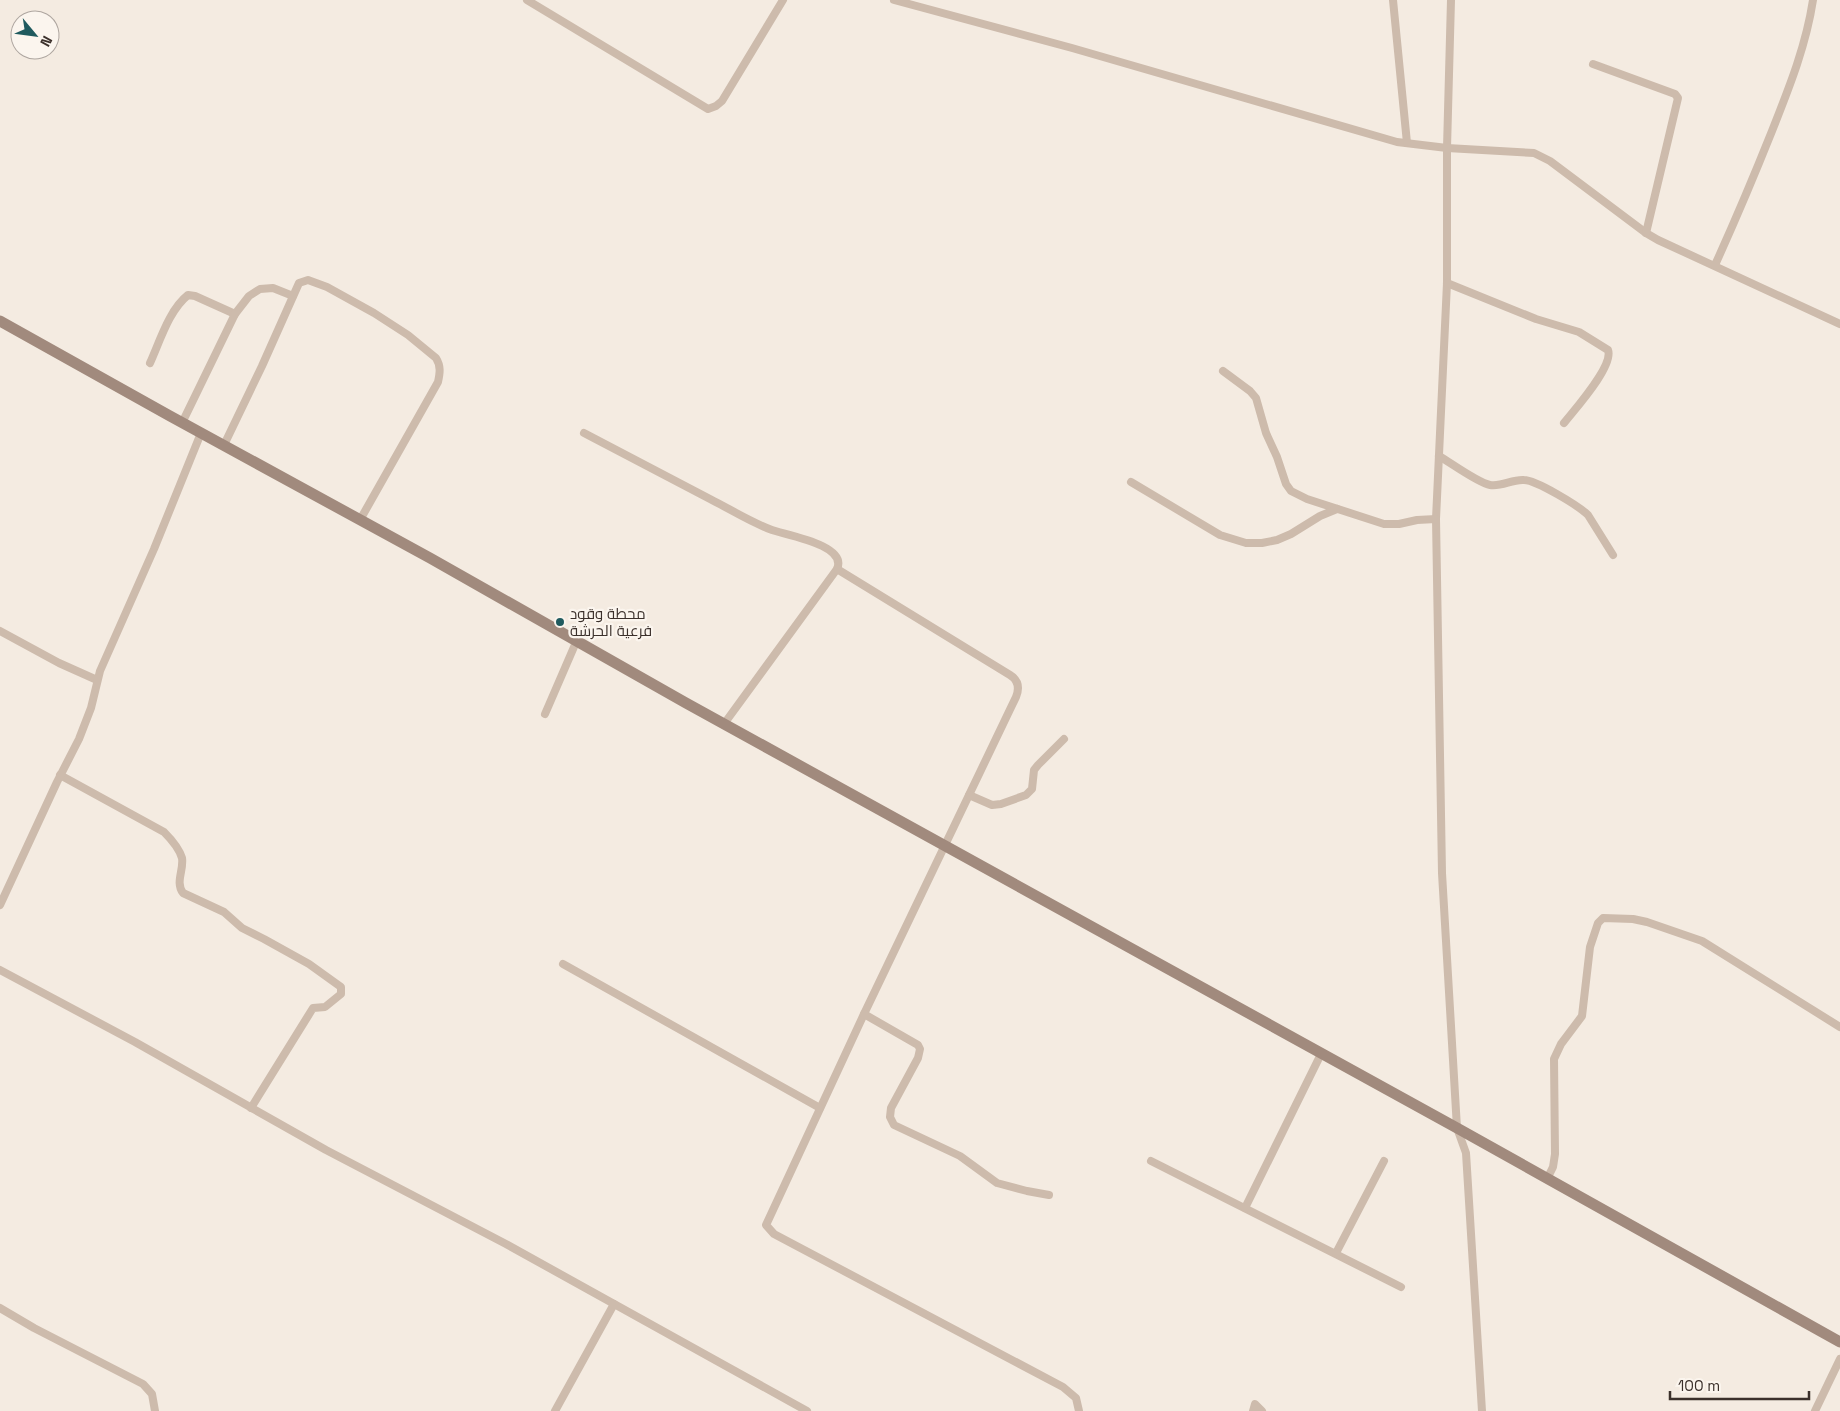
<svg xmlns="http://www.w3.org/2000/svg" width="1840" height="1411" font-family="'Space Grotesk',Cairo,sans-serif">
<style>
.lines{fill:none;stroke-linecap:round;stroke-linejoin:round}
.street{stroke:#cdbbac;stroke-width:8}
.secondary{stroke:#a18a7d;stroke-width:11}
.poi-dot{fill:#1f5a5e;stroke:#fbf5ee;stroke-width:2}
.labels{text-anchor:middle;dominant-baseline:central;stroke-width:4.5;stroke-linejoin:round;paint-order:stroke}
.poi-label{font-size:15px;fill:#3b302b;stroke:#fbf5ee;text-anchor:start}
</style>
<rect width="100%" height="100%" fill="#f4ebe1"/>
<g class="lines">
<g class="street">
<polyline points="527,0 708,109 716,106 722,101 783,0"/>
<polyline points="894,0 1072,48 1397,142 1447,148 1534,153 1550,161 1646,233 1658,240 1840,324"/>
<polyline points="1393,0 1407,143"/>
<polyline points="1451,0 1447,148 1447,283 1436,519 1442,873 1457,1128 1466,1153 1482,1411"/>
<polyline points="1593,64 1675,94 1678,98 1646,233"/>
<path d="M1715,265C1735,221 1754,176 1772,131C1789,88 1806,46 1813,0"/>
<path d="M1447,283L1536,319L1579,332L1608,350C1614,366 1575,409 1564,423"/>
<path d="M150,363C160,341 169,310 188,295L195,296L235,314"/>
<polyline points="1223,371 1250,391 1256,398 1266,433 1277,457 1286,484 1291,491 1307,499 1384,524 1399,524 1417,520 1436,519"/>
<polyline points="182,423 235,314 249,296 260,289 273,288 293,296"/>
<path d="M584,433C626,455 668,477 710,499C730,509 750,522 772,530C786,535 848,545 837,569L724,724"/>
<path d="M224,445L262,366L299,283L308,280L327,287L374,313L408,335L436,358C441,366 440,373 438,382L360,520"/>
<path d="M1439,456C1451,463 1478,483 1490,485C1502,487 1512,479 1524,480C1536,480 1579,506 1588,515L1613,555"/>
<polyline points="1131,482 1220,535 1246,543 1262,543 1277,540 1291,534 1320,516 1337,509"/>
<path d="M837,569L1010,675C1018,680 1020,687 1016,697L864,1014L766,1225L774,1234L1063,1387L1076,1398L1079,1411"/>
<polyline points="0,631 59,663 97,680"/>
<polyline points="545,714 577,640"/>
<path d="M60,775L164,832C171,839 179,848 182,858C184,870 175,882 183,893L224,912L242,928L264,939L309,964L341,987V994L325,1007L313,1008L251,1108"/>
<polyline points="969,795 992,805 1001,804 1026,795 1032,789 1034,770 1038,765 1064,739"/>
<polyline points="0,905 57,782 79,739 91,708 100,671 154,549 201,433"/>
<polyline points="563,964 820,1108"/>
<polyline points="0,970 135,1042 326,1150 506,1244 807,1411"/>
<polyline points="864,1014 918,1045 920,1049 918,1058 891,1108 890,1117 894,1125 960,1156 997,1183 1027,1191 1049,1195"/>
<polyline points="1151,1161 1401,1287"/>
<polyline points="1547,1179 1553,1167 1555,1154 1554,1059 1561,1044 1582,1016 1590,947 1598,923 1603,918 1633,919 1647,922 1702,941 1840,1027"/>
<polyline points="1245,1208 1321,1054"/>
<polyline points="1336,1253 1384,1161"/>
<polyline points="0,1308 34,1328 143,1384 152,1394 155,1411"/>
<polyline points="555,1411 614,1304"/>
<polyline points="1253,1411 1255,1404 1262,1411"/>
<polyline points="1815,1411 1840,1359"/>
</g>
<polyline class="secondary" points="0,321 170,416 430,558 686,703 1457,1128 1840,1342"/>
</g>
<circle class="poi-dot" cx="560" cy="622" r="5"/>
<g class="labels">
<g class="poi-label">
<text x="570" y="613">محطة وقود<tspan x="570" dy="17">فرعية الحرشة</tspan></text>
</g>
</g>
<g transform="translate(35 35) rotate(119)"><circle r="24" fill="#fbf5ee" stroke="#aea6a0"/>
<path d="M0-4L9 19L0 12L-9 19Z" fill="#1f5a5e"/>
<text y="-8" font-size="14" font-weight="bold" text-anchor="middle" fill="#3b302b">N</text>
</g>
<path d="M1670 1391v8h139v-8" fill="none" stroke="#3b302b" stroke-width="2.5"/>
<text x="1678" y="1391" font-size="15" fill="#3b302b" stroke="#fbf5ee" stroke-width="4" paint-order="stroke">100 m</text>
</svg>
